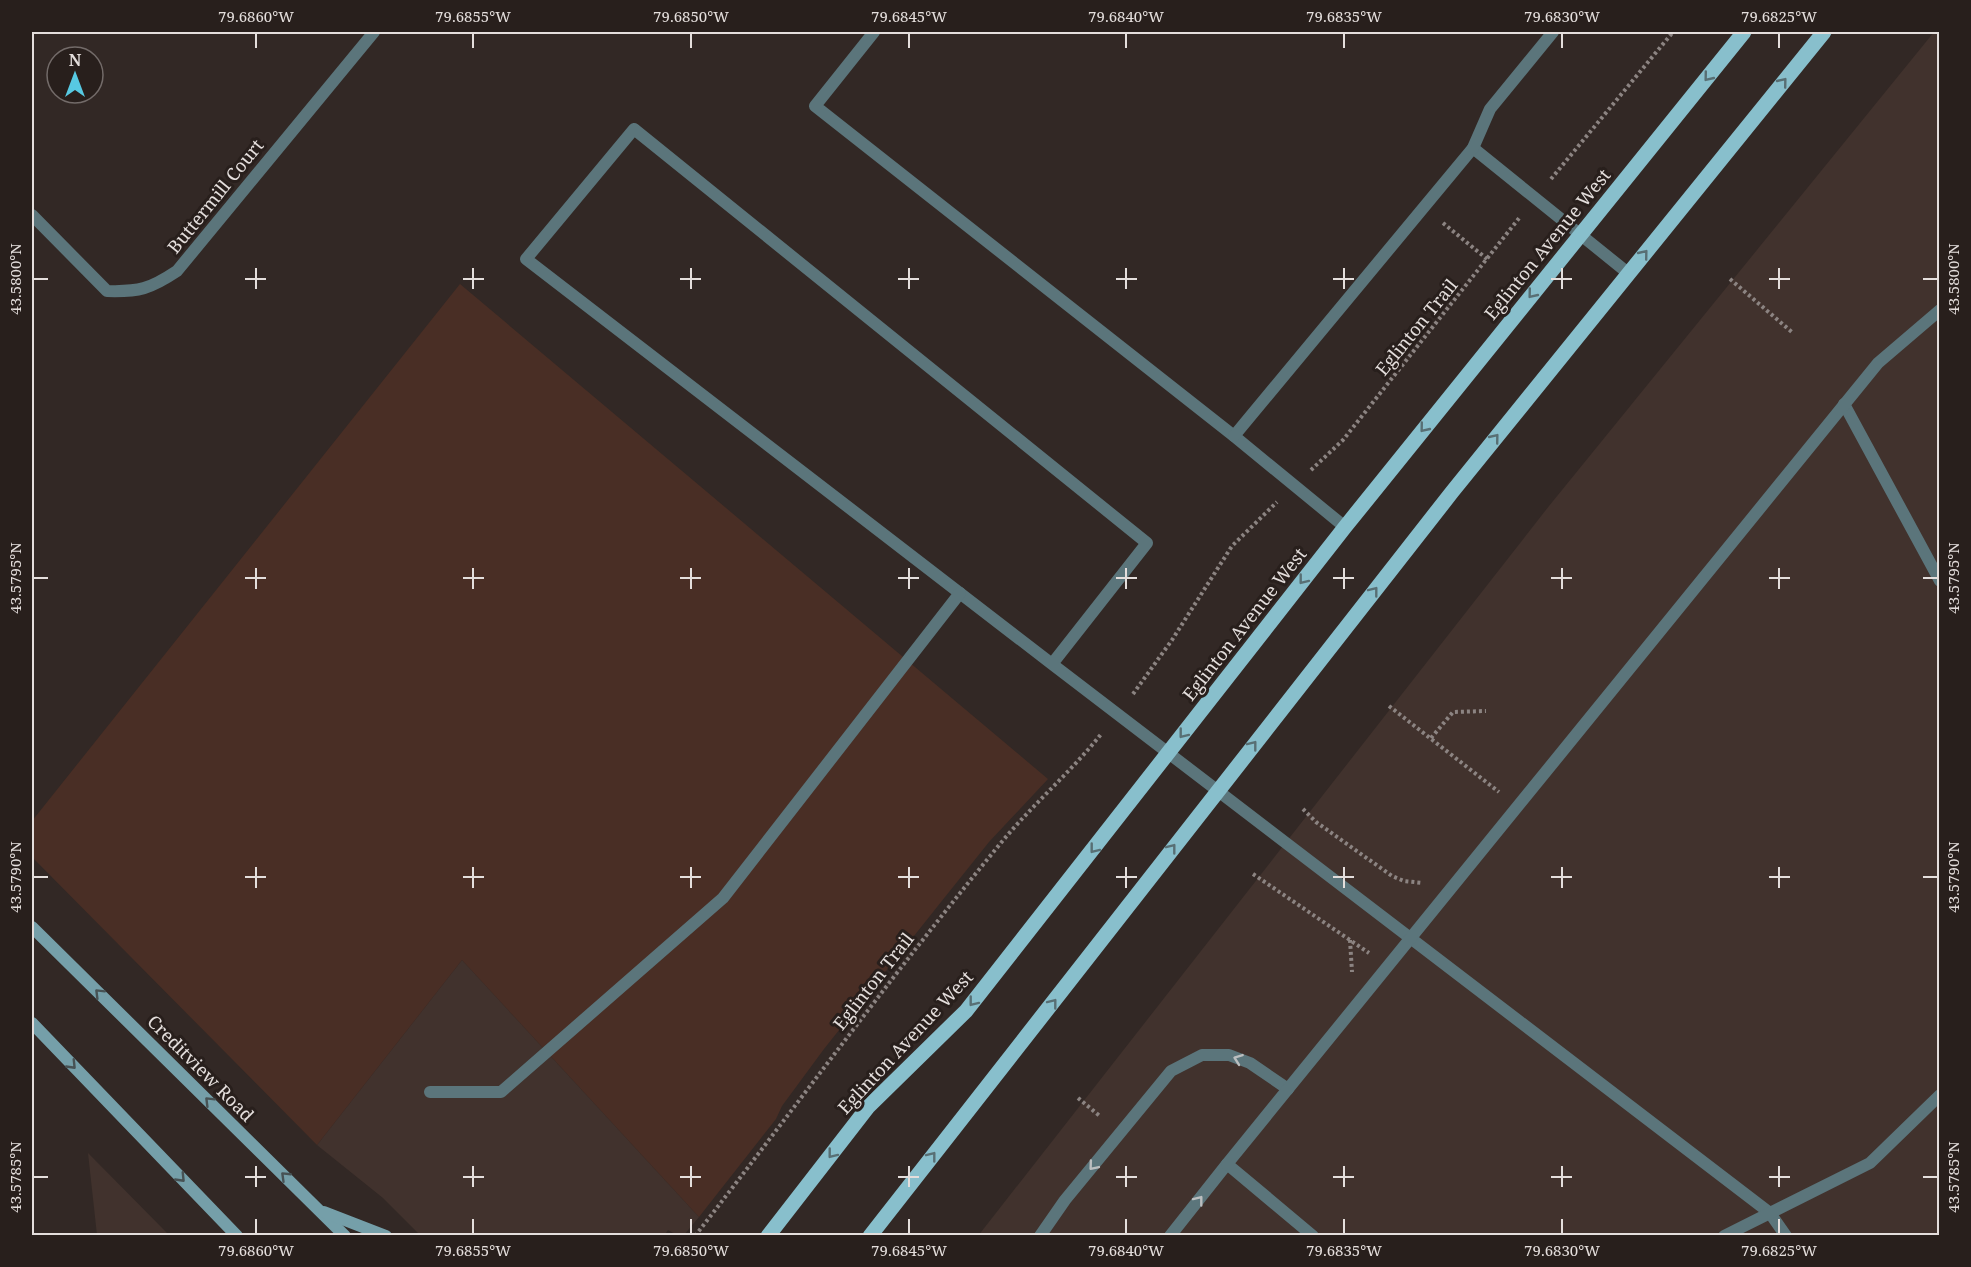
<svg xmlns="http://www.w3.org/2000/svg" width="1971" height="1267" font-family="'Noto Serif',serif">
<style>
.built{fill:#41322d}
.green{fill:#492e25}
.lines{fill:none;stroke-linecap:round;stroke-linejoin:round}
.path{stroke:#8c8482;stroke-width:4;stroke-dasharray:3 3;stroke-linecap:butt}
.lane{stroke:#5b757b;stroke-width:12}
.street{stroke:#5b757b;stroke-width:12}
.secondary{stroke:#759fa9;stroke-width:12}
.primary{stroke:#88bfcc;stroke-width:15}
.oneway{stroke:#586f74}
.oneway2{stroke:#475254}
.oneway3{stroke:#bbbebf}
.ticks{fill:none;stroke:#e4dedc;stroke-width:2}
.labels{text-anchor:middle;dominant-baseline:central;stroke-width:6;stroke-linejoin:round;paint-order:stroke}
.street-label{font-size:18px;fill:#e4dedc;stroke:#281f1c}
.neatline{fill:none;stroke:#e4dedc;stroke-width:2}
.ticks-label{font-size:15px;text-anchor:middle;fill:#e4dedc}
</style>
<rect width="100%" height="100%" fill="#322825"/>
<g class="built">
<polygon points="1934,32 1939,32 1939,1235 978,1236 1549,506"/>
<polygon points="462,960 699,1217 684,1235 677,1235 668,1230 664,1236 420,1235 383,1198 317,1145"/>
<polygon points="88,1153 169,1235 97,1235"/>
</g>
<polygon class="green" points="460,284 1048,779 989,842 945,897 824,1049 782,1106 776,1119 699,1217 462,960 317,1145 32,857 32,821"/>
<g class="lines">
<g class="path">
<polyline points="1551,179 1673,32"/>
<polyline points="1443,223 1487,259"/>
<polyline points="1730,279 1793,333"/>
<polyline points="1311,470 1343,440 1520,217"/>
<polyline points="1133,694 1172,640 1232,546 1277,502"/>
<polyline points="1389,706 1499,792"/>
<polyline points="1431,738 1453,712 1486,711"/>
<polyline points="1303,809 1316,822 1392,876 1404,881 1423,883"/>
<polyline points="1253,874 1369,953"/>
<polyline points="1350,940 1352,972"/>
<polyline points="1078,1098 1101,1117"/>
<path d="M695,1236C797,1105 895,971 1000,844C1032,805 1071,772 1102,733"/>
</g>
<g class="lane">
<polyline points="874,32 815,106 1234,436 1345,527"/>
<polyline points="1473,148 1628,273"/>
<polyline points="1844,404 1940,581"/>
<polyline points="1234,436 1473,148 1490,109 1553,32"/>
<polyline points="1052,664 1147,543 634,129 526,259 1052,664 1770,1213 1786,1236"/>
<polyline points="430,1092 501,1092 723,898 960,593"/>
<polyline points="1040,1236 1065,1200 1171,1071 1202,1055 1229,1055 1250,1063 1288,1089"/>
<polyline points="1170,1236 1227,1164"/>
<polyline points="1313,1236 1227,1164 1878,363 1940,310"/>
<polyline points="1724,1236 1870,1163 1940,1095"/>
</g>
<path class="street" d="M32,215L107,291C139,292 150,289 177,271L374,32"/>
<g class="secondary">
<polyline points="32,927 345,1236"/>
<polyline points="32,1023 237,1236"/>
<polyline points="324,1212 386,1236"/>
</g>
<g class="primary">
<polyline points="768,1236 868,1107 966,1011 1345,527 1744,32"/>
<polyline points="870,1236 1452,492 1824,32"/>
</g>
</g>
<defs><path id="oneway-chevron" d="M-2-3.5L2.5 0L-2 3.5" fill="none" stroke-width="1.6" stroke-linecap="round" stroke-linejoin="round" transform="scale(1.5)"/></defs>
<g class="oneway">
<use href="#oneway-chevron" transform="translate(1708 77) rotate(129)"/>
<use href="#oneway-chevron" transform="translate(1783 82) rotate(-51)"/>
<use href="#oneway-chevron" transform="translate(1644 254) rotate(-51)"/>
<use href="#oneway-chevron" transform="translate(1532 294) rotate(129)"/>
<use href="#oneway-chevron" transform="translate(1424 428) rotate(129)"/>
<use href="#oneway-chevron" transform="translate(1495 438) rotate(-51)"/>
<use href="#oneway-chevron" transform="translate(1303 580) rotate(128)"/>
<use href="#oneway-chevron" transform="translate(1374 591) rotate(-52)"/>
<use href="#oneway-chevron" transform="translate(1183 734) rotate(128)"/>
<use href="#oneway-chevron" transform="translate(1253 745) rotate(-52)"/>
<use href="#oneway-chevron" transform="translate(1172 848) rotate(-52)"/>
<use href="#oneway-chevron" transform="translate(1094 849) rotate(128)"/>
<use href="#oneway-chevron" transform="translate(973 1002) rotate(128)"/>
<use href="#oneway-chevron" transform="translate(1053 1003) rotate(-52)"/>
<use href="#oneway-chevron" transform="translate(832 1154) rotate(128)"/>
<use href="#oneway-chevron" transform="translate(932 1156) rotate(-52)"/>
</g>
<g class="oneway2">
<use href="#oneway-chevron" transform="translate(99 993) rotate(-135)"/>
<use href="#oneway-chevron" transform="translate(72 1065) rotate(46)"/>
<use href="#oneway-chevron" transform="translate(209 1101) rotate(-135)"/>
<use href="#oneway-chevron" transform="translate(285 1176) rotate(-136)"/>
<use href="#oneway-chevron" transform="translate(181 1178) rotate(46)"/>
</g>
<g class="oneway3">
<use href="#oneway-chevron" transform="translate(1238 1059) rotate(-160)"/>
<use href="#oneway-chevron" transform="translate(1093 1166) rotate(130)"/>
<use href="#oneway-chevron" transform="translate(1199 1200) rotate(-52)"/>
</g>
<path class="ticks" d="M256,33V48M473,33V48M691,33V48M909,33V48M1126,33V48M1344,33V48M1562,33V48M1779,33V48M256,268V289M473,268V289M691,268V289M909,268V289M1126,268V289M1344,268V289M1562,268V289M1779,268V289M33,279H48M245,279H266M463,279H484M680,279H701M898,279H919M1116,279H1137M1333,279H1354M1551,279H1572M1769,279H1790M1923,279H1938M256,568V589M473,568V589M691,568V589M909,568V589M1126,568V589M1344,568V589M1562,568V589M1779,568V589M33,578H48M245,578H266M463,578H484M680,578H701M898,578H919M1116,578H1137M1333,578H1354M1551,578H1572M1769,578H1790M1923,578H1938M256,867V888M473,867V888M691,867V888M909,867V888M1126,867V888M1344,867V888M1562,867V888M1779,867V888M33,877H48M245,877H266M463,877H484M680,877H701M898,877H919M1116,877H1137M1333,877H1354M1551,877H1572M1769,877H1790M1923,877H1938M256,1166V1187M473,1166V1187M691,1166V1187M909,1166V1187M1126,1166V1187M1344,1166V1187M1562,1166V1187M1779,1166V1187M33,1177H48M245,1177H266M463,1177H484M680,1177H701M898,1177H919M1116,1177H1137M1333,1177H1354M1551,1177H1572M1769,1177H1790M1923,1177H1938M256,1219V1234M473,1219V1234M691,1219V1234M909,1219V1234M1126,1219V1234M1344,1219V1234M1562,1219V1234M1779,1219V1234"/>
<g class="labels">
<g class="street-label">
<text transform="translate(215 196) rotate(-51)">Buttermill Court</text>
<text transform="translate(1547 244) rotate(-51)">Eglinton Avenue West</text>
<text transform="translate(1416 327) rotate(-51)">Eglinton Trail</text>
<text transform="translate(1244 624) rotate(-52)">Eglinton Avenue West</text>
<text transform="translate(873 981) rotate(-52)">Eglinton Trail</text>
<text transform="translate(905 1042) rotate(-47)">Eglinton Avenue West</text>
<text transform="translate(201 1068) rotate(45)">Creditview Road</text>
</g>
</g>
<rect width="1971" height="1267" fill="none" stroke="#281f1c" stroke-width="66"/>
<g transform="translate(75 75)"><circle r="28" fill="#281f1c" stroke="#736b69" stroke-width="1.5"/>
<path d="M0-4.5L10 22L0 15L-10 22Z" fill="#57c9e2"/>
<text y="-9" font-size="16" font-weight="bold" text-anchor="middle" fill="#e4dedc">N</text>
</g>
<rect x="33" y="33" width="1905" height="1201" class="neatline"/>
<g class="ticks-label">
<text x="256" y="22">79.6860°W</text>
<text x="473" y="22">79.6855°W</text>
<text x="691" y="22">79.6850°W</text>
<text x="909" y="22">79.6845°W</text>
<text x="1126" y="22">79.6840°W</text>
<text x="1344" y="22">79.6835°W</text>
<text x="1562" y="22">79.6830°W</text>
<text x="1779" y="22">79.6825°W</text>
<text transform="translate(16 279) rotate(-90)" y="5">43.5800°N</text>
<text transform="translate(1954 279) rotate(-90)" y="5">43.5800°N</text>
<text transform="translate(16 578) rotate(-90)" y="5">43.5795°N</text>
<text transform="translate(1954 578) rotate(-90)" y="5">43.5795°N</text>
<text transform="translate(16 877) rotate(-90)" y="5">43.5790°N</text>
<text transform="translate(1954 877) rotate(-90)" y="5">43.5790°N</text>
<text transform="translate(16 1177) rotate(-90)" y="5">43.5785°N</text>
<text transform="translate(1954 1177) rotate(-90)" y="5">43.5785°N</text>
<text x="256" y="1256">79.6860°W</text>
<text x="473" y="1256">79.6855°W</text>
<text x="691" y="1256">79.6850°W</text>
<text x="909" y="1256">79.6845°W</text>
<text x="1126" y="1256">79.6840°W</text>
<text x="1344" y="1256">79.6835°W</text>
<text x="1562" y="1256">79.6830°W</text>
<text x="1779" y="1256">79.6825°W</text>
</g>
</svg>
